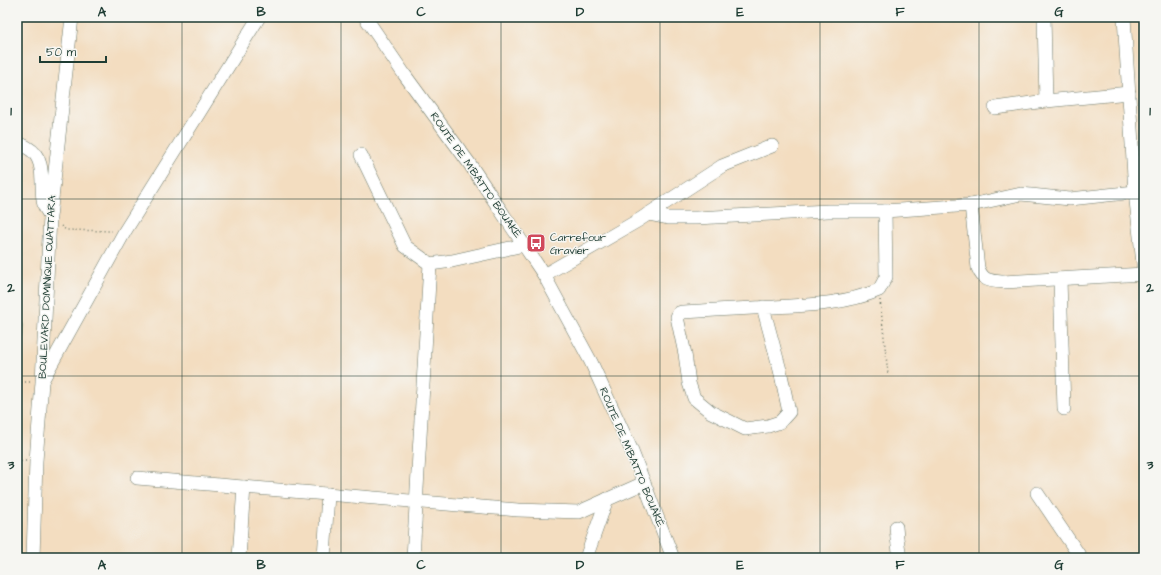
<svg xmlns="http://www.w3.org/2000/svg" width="1161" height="575" font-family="'Architects Daughter',sans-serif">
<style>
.cemetery{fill:url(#cemetery-stones);stroke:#648453}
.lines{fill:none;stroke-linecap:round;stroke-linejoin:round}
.minor-casing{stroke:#697565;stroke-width:14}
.path{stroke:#697565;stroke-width:1.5;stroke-dasharray:1 3;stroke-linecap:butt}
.minor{stroke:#fff;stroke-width:13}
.grid{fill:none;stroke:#1f3d34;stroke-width:1;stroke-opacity:0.55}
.labels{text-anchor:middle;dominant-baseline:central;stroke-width:3;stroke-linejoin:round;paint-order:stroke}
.street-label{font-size:11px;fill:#1f3d34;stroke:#f6f6f2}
.poi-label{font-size:11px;fill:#1f3d34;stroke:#f6f6f2;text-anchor:start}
.neatline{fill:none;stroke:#1f3d34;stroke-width:1.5}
.grid-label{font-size:13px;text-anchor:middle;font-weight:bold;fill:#1f3d34}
</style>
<defs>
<pattern id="cemetery-stones" width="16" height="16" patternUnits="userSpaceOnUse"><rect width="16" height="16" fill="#a8ca72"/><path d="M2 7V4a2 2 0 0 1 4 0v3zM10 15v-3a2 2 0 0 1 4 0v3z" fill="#88a55e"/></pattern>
</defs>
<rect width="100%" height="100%" fill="#f6f6f2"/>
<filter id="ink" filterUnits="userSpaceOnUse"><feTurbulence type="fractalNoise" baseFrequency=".025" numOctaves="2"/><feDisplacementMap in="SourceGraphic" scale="8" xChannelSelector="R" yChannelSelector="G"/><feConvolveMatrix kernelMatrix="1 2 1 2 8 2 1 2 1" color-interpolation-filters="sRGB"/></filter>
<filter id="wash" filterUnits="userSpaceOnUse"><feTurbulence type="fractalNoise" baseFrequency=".012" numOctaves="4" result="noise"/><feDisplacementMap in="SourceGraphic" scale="16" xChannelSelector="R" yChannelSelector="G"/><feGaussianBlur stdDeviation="0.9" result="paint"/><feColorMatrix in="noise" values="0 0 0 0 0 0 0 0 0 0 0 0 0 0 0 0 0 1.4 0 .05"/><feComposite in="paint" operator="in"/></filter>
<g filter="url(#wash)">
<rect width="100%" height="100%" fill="#f3ddc0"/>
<polygon class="cemetery" points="17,322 24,324 17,404"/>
</g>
<g filter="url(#ink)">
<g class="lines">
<g class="minor-casing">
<g id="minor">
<polyline points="365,17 404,74 469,163 544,275 591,362 631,449 673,558"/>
<polyline points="1044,17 1046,101"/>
<polyline points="1124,17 1135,192 1144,272"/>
<polyline points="995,108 1046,101 1129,93"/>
<path d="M17,144C22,144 24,145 28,148C48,159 39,188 44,205C45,208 47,211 49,214"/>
<polyline points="361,155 405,246 430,264 452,261 524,245"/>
<path d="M971,205L978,268C983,281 990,281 1003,282L1144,274"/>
<polyline points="648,214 668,218 696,218 828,211 885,211 971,205 1021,194 1070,199 1135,192"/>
<polyline points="544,275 639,220 722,166 772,146"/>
<polyline points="1060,279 1064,409"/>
<path d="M763,307L780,370L789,412L780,422L768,426L745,429L711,412L694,398L689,383L685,354L677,317L679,313L682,312C713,310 743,308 774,307C809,305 846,304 879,290L886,277L885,211"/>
<polyline points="43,379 125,231 259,17"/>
<polyline points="137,478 518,510 579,512 644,483"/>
<polyline points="1037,493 1081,558"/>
<polyline points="896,527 897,538 900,558"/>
<polyline points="33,558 36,461 42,382 50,217 72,17"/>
<polyline points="239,558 244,487"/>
<polyline points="324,558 328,494"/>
<polyline points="413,558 430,264"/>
<polyline points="586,558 607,499"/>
</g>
</g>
<g class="path">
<polyline points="61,226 66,230 112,231"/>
<polyline points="880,300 888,374"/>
<polyline points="17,382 32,382"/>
<polyline points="17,461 26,461"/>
</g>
<use href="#minor" class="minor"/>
</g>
</g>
<path class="grid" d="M182,17V558M341,17V558M501,17V558M660,17V558M820,17V558M979,17V558M17,199H1144M17,376H1144"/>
<defs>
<g id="bus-square" transform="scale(1)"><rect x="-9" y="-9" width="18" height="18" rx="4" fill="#d1495b" stroke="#f6f6f2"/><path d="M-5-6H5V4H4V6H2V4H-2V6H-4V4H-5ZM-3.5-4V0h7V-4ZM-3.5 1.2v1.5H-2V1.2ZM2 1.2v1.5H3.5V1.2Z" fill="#fff"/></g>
</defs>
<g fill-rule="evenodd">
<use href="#bus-square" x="536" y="243"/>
</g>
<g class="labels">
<g class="street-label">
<text transform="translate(476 175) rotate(55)">ROUTE DE M'BATTO BOUAKÉ</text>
<text transform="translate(47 287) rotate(-87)">BOULEVARD DOMINIQUE OUATTARA</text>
<text transform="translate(632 457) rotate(67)">ROUTE DE M'BATTO BOUAKÉ</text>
</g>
<g class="poi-label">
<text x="550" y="237">Carrefour<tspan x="550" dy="13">Gravier</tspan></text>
</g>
</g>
<rect width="1161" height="575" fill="none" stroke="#f6f6f2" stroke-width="44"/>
<path d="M40 56v6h66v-6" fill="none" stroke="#1f3d34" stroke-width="2"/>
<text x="46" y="56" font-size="12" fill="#1f3d34" stroke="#f6f6f2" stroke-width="3" paint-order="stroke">50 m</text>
<rect x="22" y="22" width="1117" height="531" class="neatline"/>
<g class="grid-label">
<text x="102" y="16">A</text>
<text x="261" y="16">B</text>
<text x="421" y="16">C</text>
<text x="580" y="16">D</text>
<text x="740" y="16">E</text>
<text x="900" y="16">F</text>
<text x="1059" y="16">G</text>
<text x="11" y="115">1</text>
<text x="1150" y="115">1</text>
<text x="11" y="292">2</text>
<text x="1150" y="292">2</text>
<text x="11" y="469">3</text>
<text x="1150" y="469">3</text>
<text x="102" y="569">A</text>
<text x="261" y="569">B</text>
<text x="421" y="569">C</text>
<text x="580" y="569">D</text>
<text x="740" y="569">E</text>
<text x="900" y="569">F</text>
<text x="1059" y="569">G</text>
</g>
</svg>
